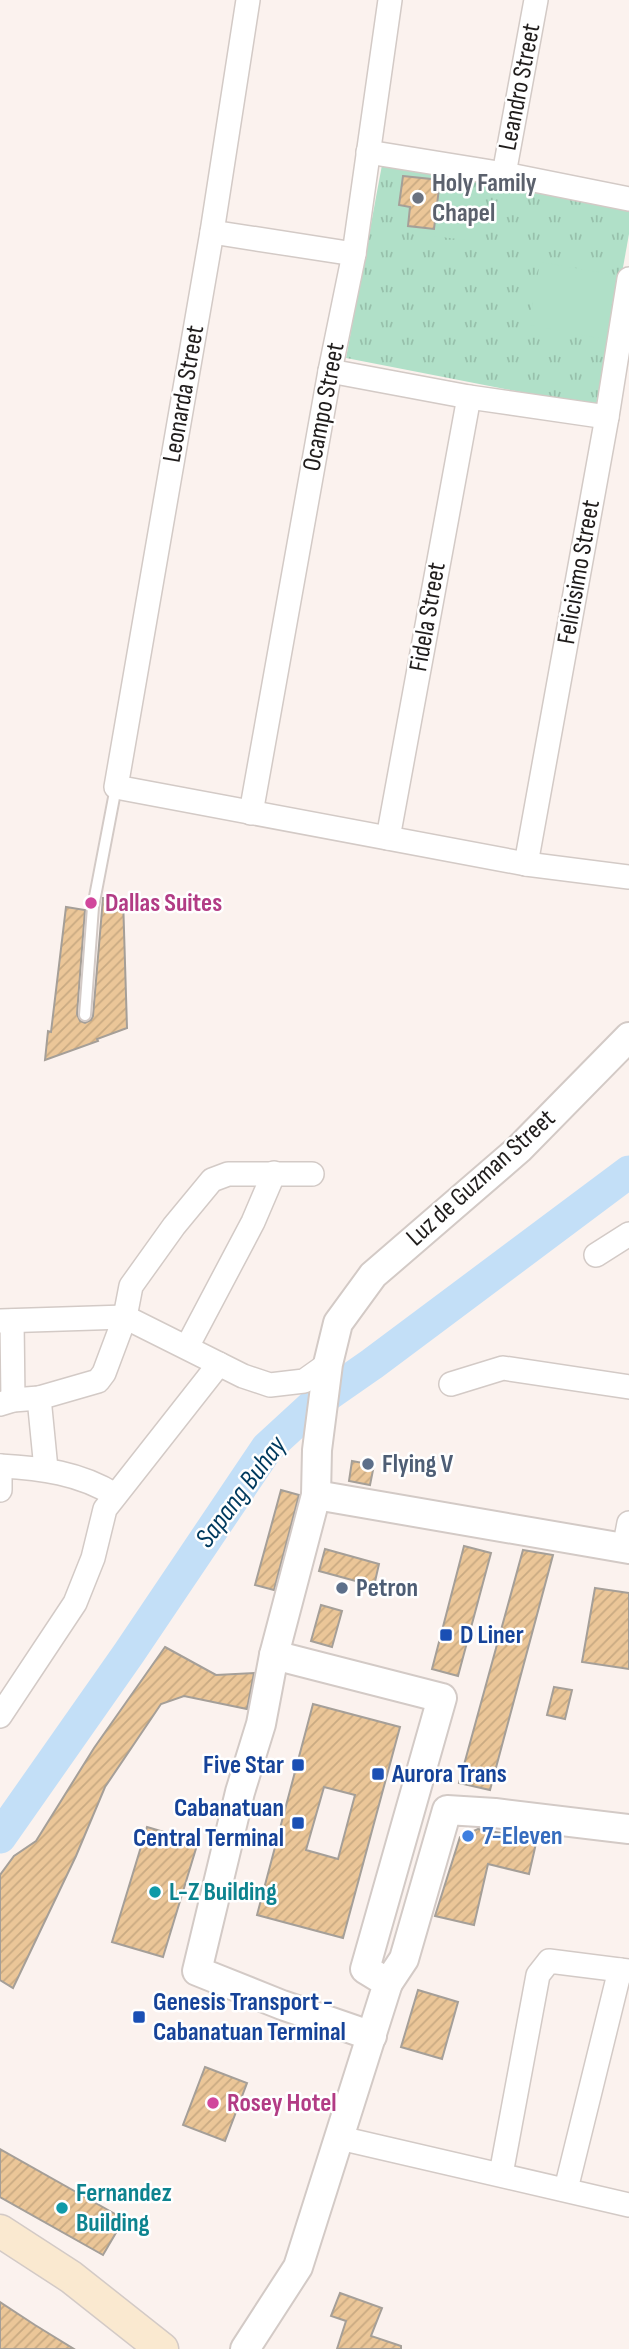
<svg xmlns="http://www.w3.org/2000/svg" width="629" height="2349" font-family="'Sofia Sans Condensed',sans-serif">
<style>
.grass{fill:url(#grass-tufts)}
.pitch{fill:#b0e0c8}
.lines{fill:none;stroke-linecap:round;stroke-linejoin:round}
.river{stroke:#c3dff7;stroke-width:33}
.building{fill:url(#building-hatch);stroke:#a59f98;stroke-width:2;fill-rule:evenodd}
.service-casing{stroke:#d3cac6;stroke-width:14}
.minor-casing{stroke:#d3cac6;stroke-width:26}
.tertiary-casing{stroke:#d3cac6;stroke-width:32}
.secondary-casing{stroke:#d3cac6;stroke-width:35}
.service{stroke:#fff;stroke-width:10}
.minor{stroke:#fff;stroke-width:23}
.tertiary{stroke:#fff;stroke-width:28}
.secondary{stroke:#fae9d0;stroke-width:32}
.worship-dot{fill:#6b7280;stroke:#fff;stroke-width:2.5}
.hotel-dot{fill:#d1479c;stroke:#fff;stroke-width:2.5}
.service-dot{fill:#5c6f8a;stroke:#fff;stroke-width:2.5}
.transit-dot{fill:#1a4fb4;stroke:#fff;stroke-width:2.5}
.shop-dot{fill:#3f7fe0;stroke:#fff;stroke-width:2.5}
.culture-dot{fill:#0f9aa8;stroke:#fff;stroke-width:2.5}
.labels{text-anchor:middle;dominant-baseline:central;stroke-width:5;stroke-linejoin:round;paint-order:stroke}
.street-label{font-size:26px;fill:#201d1c;stroke:#fff}
.worship-label{font-size:26px;font-weight:bold;fill:#5b616d;stroke:#fff;text-anchor:start}
.hotel-label{font-size:26px;font-weight:bold;fill:#b23c85;stroke:#fff;text-anchor:start}
.service-label{font-size:26px;font-weight:bold;fill:#4e5e75;stroke:#fff;text-anchor:start}
.transit-label{font-size:26px;font-weight:bold;fill:#164399;stroke:#fff;text-anchor:start}
.shop-label{font-size:26px;font-weight:bold;fill:#366cbe;stroke:#fff;text-anchor:start}
.culture-label{font-size:26px;font-weight:bold;fill:#0d838f;stroke:#fff;text-anchor:start}
.water-label{font-size:28px;font-style:italic;fill:#003a5e;stroke:#fff}
</style>
<defs>
<pattern id="grass-tufts" width="24" height="20" patternUnits="userSpaceOnUse" patternTransform="scale(1.75)"><rect width="24" height="20" fill="#b0e0c8"/><path d="M3 7l-1-3M5 7V3M7 7l1-3M15 17l-1-3M17 17v-4M19 17l1-3" fill="none" stroke="#97c0ab"/></pattern>
<pattern id="building-hatch" width="6" height="6" patternUnits="userSpaceOnUse" patternTransform="scale(1.75)"><rect width="6" height="6" fill="#ebc698"/><path d="M-1 1l2-2M0 6l6-6M5 7l2-2" fill="none" stroke="#c9aa82"/></pattern>
</defs>
<rect width="100%" height="100%" fill="#fbf2ee"/>
<polygon class="grass" points="382,165 629,207 629,234 598,407 346,358"/>
<g class="pitch">
<polygon points="440,180 474,184 467,240 432,236"/>
<polygon points="540,262 616,275 604,339 529,325"/>
</g>
<g class="lines">
<polyline class="river" points="0,1837 129,1653 267,1448 316,1403 372,1364 629,1172"/>
</g>
<g class="building">
<polygon points="403,176 440,180 434,229 408,226 410,207 399,205"/>
<polygon points="103,898 123,898 127,1028 97,1039 98,1041 45,1060 48,1031 51,1032 66,907 85,910 77,1014 80,1021 85,1023 91,1020 93,1016"/>
<polygon points="352,1461 374,1465 370,1485 349,1481"/>
<polygon points="281,1490 299,1495 274,1590 255,1585"/>
<polygon points="464,1546 491,1553 458,1676 432,1669"/>
<polygon points="325,1549 379,1564 374,1586 319,1571"/>
<polygon points="523,1550 553,1555 490,1790 459,1783"/>
<polygon points="595,1588 629,1593 629,1669 582,1662"/>
<polygon points="321,1605 342,1611 332,1647 311,1641"/>
<polygon points="165,1647 216,1675 254,1673 247,1709 184,1696 161,1704 105,1787 76,1856 13,1988 0,1980 0,1875 14,1856 36,1841 94,1748"/>
<polygon points="554,1687 572,1690 565,1719 547,1715"/>
<path d="M313,1704L400,1727L343,1938L257,1915ZM324,1787L355,1795L338,1859L306,1850Z"/>
<polygon points="147,1827 198,1842 163,1957 112,1942"/>
<polygon points="478,1829 537,1839 529,1874 488,1864 474,1925 435,1916 460,1837"/>
<polygon points="418,1990 458,2002 442,2059 401,2047"/>
<polygon points="205,2067 247,2083 225,2141 183,2125"/>
<polygon points="0,2149 124,2219 103,2255 0,2197"/>
<polygon points="340,2293 382,2308 371,2336 401,2346 401,2349 337,2349 346,2321 331,2316"/>
<polygon points="0,2302 35,2325 74,2349 0,2349"/>
</g>
<g class="lines">
<g class="service-casing">
<polyline id="service" points="85,1015 93,907 116,787"/>
</g>
<g class="minor-casing">
<g id="minor">
<polyline points="248,0 212,232 116,787 526,864 629,877"/>
<polyline points="368,152 504,174 629,199"/>
<polyline points="504,174 536,0"/>
<polyline points="212,232 354,254"/>
<polyline points="330,371 469,397 607,417"/>
<polyline points="251,813 330,371 354,254 390,0"/>
<polyline points="388,838 469,397"/>
<polyline points="526,864 607,417 629,279"/>
<polyline points="596,1255 629,1234"/>
<polyline points="0,1321 125,1317 243,1376 270,1385 304,1381 328,1364"/>
<polyline points="12,1321 13,1400"/>
<polyline points="187,1347 253,1222 274,1173"/>
<polyline points="451,1384 503,1368 629,1387"/>
<polyline points="39,1398 46,1469"/>
<polyline points="0,1404 13,1400 39,1398 98,1381 104,1373 125,1317 131,1286 174,1226 212,1180 228,1174 312,1174"/>
<path d="M0,1466C41,1468 80,1473 115,1495"/>
<polyline points="0,1490 0,1466"/>
<polyline points="624,1549 629,1523"/>
<polyline points="0,1716 75,1603 93,1558 105,1509 219,1364"/>
<polyline points="340,2138 629,2205"/>
<polyline points="501,2174 538,1975 549,1961 629,1971"/>
<polyline points="566,2189 620,1970"/>
</g>
</g>
<g class="tertiary-casing">
<g id="tertiary">
<polyline points="316,1495 629,1549"/>
<polyline points="388,1983 404,1959 447,1810 495,1813 629,1829"/>
<polyline points="372,2036 282,2005 197,1971 240,1792 261,1724 274,1655 316,1495 317,1450 328,1364 338,1323 373,1275 519,1149 629,1037"/>
<polyline points="245,2349 298,2267 388,1983 365,1969 442,1698 274,1655"/>
</g>
</g>
<g class="secondary-casing">
<polyline id="secondary" points="0,2231 71,2277 162,2349"/>
</g>
<use href="#service" class="service"/>
<use href="#minor" class="minor"/>
<use href="#tertiary" class="tertiary"/>
<use href="#secondary" class="secondary"/>
</g>
<circle class="worship-dot" cx="418" cy="198" r="7"/>
<g class="hotel-dot">
<circle cx="91" cy="903" r="7"/>
<circle cx="213" cy="2103" r="7"/>
</g>
<g class="service-dot">
<circle cx="368" cy="1464" r="7"/>
<circle cx="342" cy="1588" r="7"/>
</g>
<g class="transit-dot">
<rect x="439" y="1628" width="14" height="14" rx="3.5"/>
<rect x="291" y="1758" width="14" height="14" rx="3.5"/>
<rect x="371" y="1767" width="14" height="14" rx="3.5"/>
<rect x="291" y="1816" width="14" height="14" rx="3.5"/>
<rect x="132" y="2010" width="14" height="14" rx="3.5"/>
</g>
<circle class="shop-dot" cx="468" cy="1836" r="7"/>
<g class="culture-dot">
<circle cx="155" cy="1892" r="7"/>
<circle cx="62" cy="2208" r="7"/>
</g>
<g class="labels">
<g class="street-label">
<text transform="translate(520 87) rotate(-79)">Leandro Street</text>
<text transform="translate(184 394) rotate(-80)">Leonarda Street</text>
<text transform="translate(324 407) rotate(-79)">Ocampo Street</text>
<text transform="translate(579 572) rotate(-80)">Felicisimo Street</text>
<text transform="translate(428 617) rotate(-80)">Fidela Street</text>
<text transform="translate(481 1178) rotate(-42)">Luz de Guzman Street</text>
</g>
<g class="worship-label">
<text x="432" y="183">Holy Family<tspan x="432" dy="30">Chapel</tspan></text>
</g>
<g class="hotel-label">
<text x="105" y="903">Dallas Suites</text>
<text x="227" y="2103">Rosey Hotel</text>
</g>
<g class="service-label">
<text x="382" y="1464">Flying V</text>
<text x="356" y="1588">Petron</text>
</g>
<g class="transit-label">
<text x="460" y="1635">D Liner</text>
<text x="284" y="1765" text-anchor="end">Five Star</text>
<text x="392" y="1774">Aurora Trans</text>
<text x="284" y="1808" text-anchor="end">Cabanatuan<tspan x="284" dy="30">Central Terminal</tspan></text>
<text x="153" y="2002">Genesis Transport -<tspan x="153" dy="30">Cabanatuan Terminal</tspan></text>
</g>
<g class="shop-label">
<text x="482" y="1836">7-Eleven</text>
</g>
<g class="culture-label">
<text x="169" y="1892">L-Z Building</text>
<text x="76" y="2193">Fernandez<tspan x="76" dy="30">Building</tspan></text>
</g>
<g class="water-label">
<text transform="translate(241 1492) rotate(-53)">Sapang Buhay</text>
</g>
</g>
</svg>
